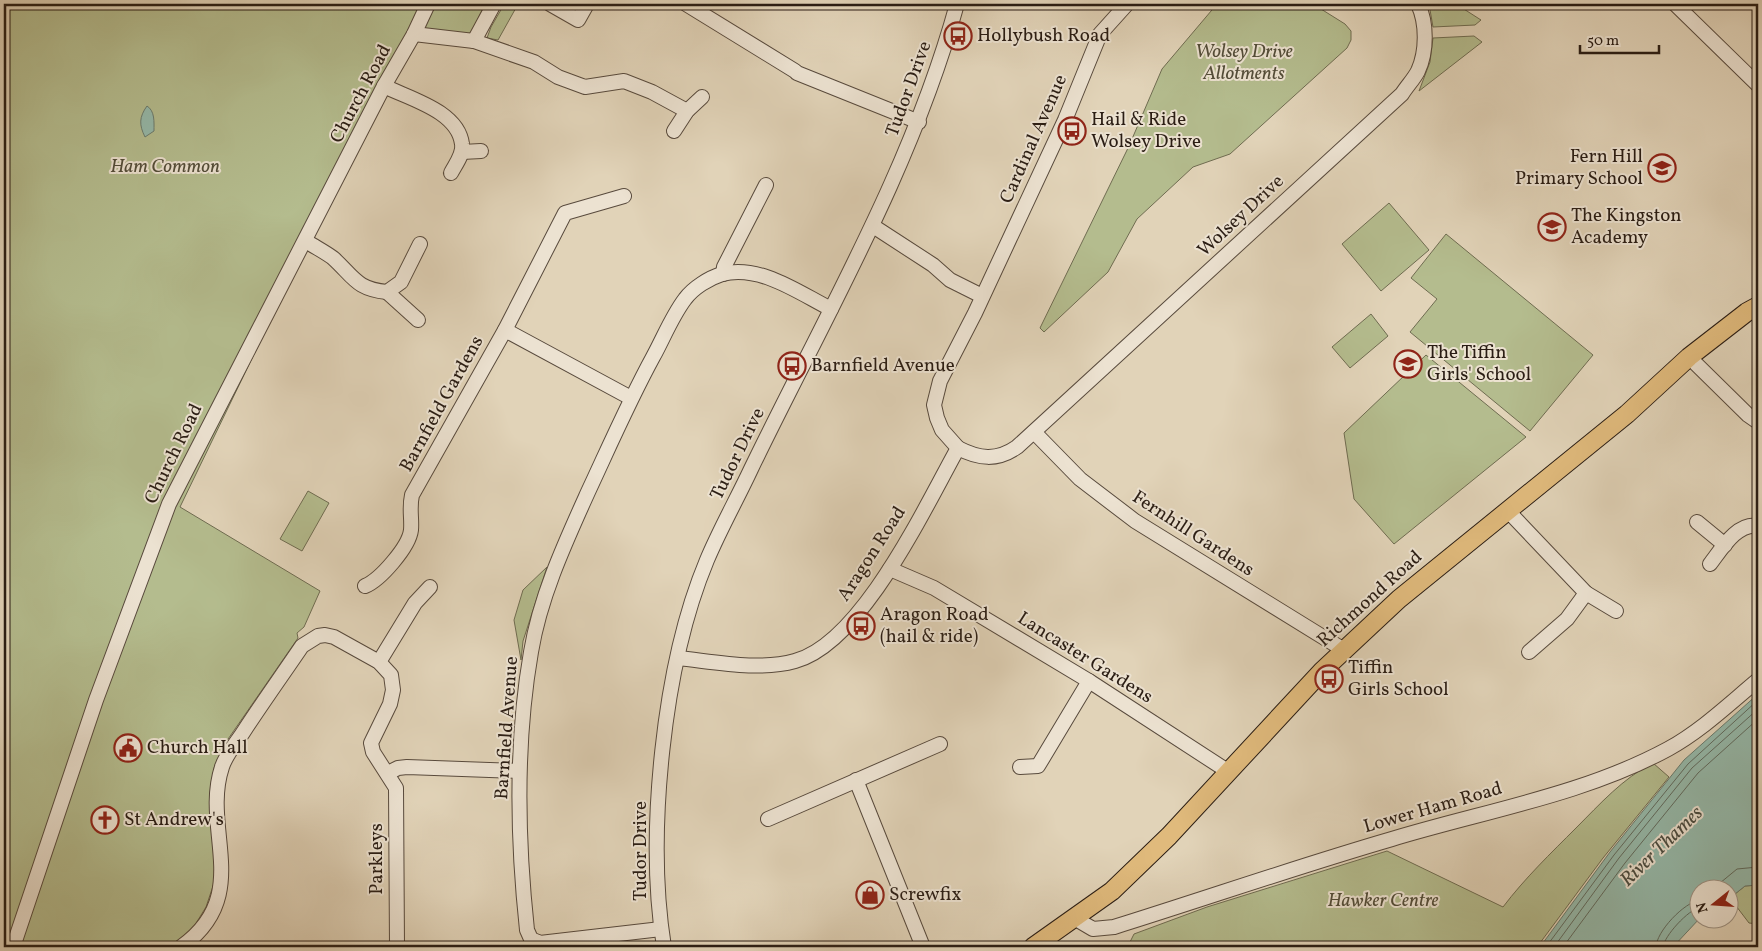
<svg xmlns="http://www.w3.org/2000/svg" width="1762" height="951" font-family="Vollkorn,serif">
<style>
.green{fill:#b4bc8e;stroke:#6f6c51}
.water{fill:#95b9aa;stroke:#6a7b6e}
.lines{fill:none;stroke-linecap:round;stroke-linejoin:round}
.shore{stroke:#606b5f;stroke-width:1}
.minor-casing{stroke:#584a3d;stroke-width:16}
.major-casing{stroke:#2a1d14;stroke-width:20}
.minor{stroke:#ece2d1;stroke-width:14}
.major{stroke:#e0ba7c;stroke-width:18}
.labels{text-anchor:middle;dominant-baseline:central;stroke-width:4;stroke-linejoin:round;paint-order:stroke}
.poi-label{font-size:19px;fill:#2a1d14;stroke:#ece2d1;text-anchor:start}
.park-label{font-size:19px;font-style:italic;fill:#534d39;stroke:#ece2d1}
.street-label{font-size:19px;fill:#2a1d14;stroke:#ece2d1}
.water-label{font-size:20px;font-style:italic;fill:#4a4c41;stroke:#ece2d1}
</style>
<rect width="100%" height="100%" fill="#e1d3b8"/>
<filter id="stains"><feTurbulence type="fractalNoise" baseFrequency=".004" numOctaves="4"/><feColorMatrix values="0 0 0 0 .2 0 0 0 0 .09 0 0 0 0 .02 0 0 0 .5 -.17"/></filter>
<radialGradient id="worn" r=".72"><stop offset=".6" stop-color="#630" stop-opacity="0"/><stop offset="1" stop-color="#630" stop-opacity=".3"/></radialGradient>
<g class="green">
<polygon points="4,4 485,4 470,35 417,28 384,86 180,507 320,591 304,627 297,633 298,638 226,742 214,768 211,794 216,849 215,880 206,907 190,933 168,947 4,947"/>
<polygon points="1217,4 1313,4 1345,24 1351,31 1351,40 1347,48 1230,154 1193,167 1137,219 1108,272 1044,332 1040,328 1129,146 1162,69"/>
<polygon points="1429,4 1456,4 1481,20 1475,25 1433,27"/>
<polygon points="517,6 498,40 487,38 491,27 502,8"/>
<polygon points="1474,36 1482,42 1419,91 1430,62 1433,38"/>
<polygon points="1389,203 1429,250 1381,291 1342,244"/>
<polygon points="1446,234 1593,355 1530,431 1410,332 1437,299 1411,278"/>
<polygon points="1371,314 1388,336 1350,368 1332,347"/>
<polygon points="1426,355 1526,437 1394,544 1354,499 1344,433"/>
<polygon points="308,491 329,503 302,551 280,539"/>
<polygon points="547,567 523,641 521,660 514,620 523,590"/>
<path d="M1653,763L1669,777L1603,858L1537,947H1130V942L1134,934L1207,907L1387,851L1503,907C1525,878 1551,853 1576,828C1600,804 1623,778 1653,763Z"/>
<polygon points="1758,885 1758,924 1749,923 1730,898 1745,886"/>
</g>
<g class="water">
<path d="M147,106C155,111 154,122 154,131L145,137C139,125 139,117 147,106Z"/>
<polygon points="1758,694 1758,885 1745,886 1730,898 1730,888 1700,888 1700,918 1673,947 1540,947 1610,852 1684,760"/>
</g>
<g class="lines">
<g class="shore">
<polyline points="1714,888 1737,869 1758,867"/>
<polyline points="1546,947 1614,855 1688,764 1758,700"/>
<polyline points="1554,947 1619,858 1692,768 1758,709"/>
<polyline points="1563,947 1625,863 1698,773 1758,719"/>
<path d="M1656,947C1656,932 1684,902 1700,900"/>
<path d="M1663,947C1664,936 1688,910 1700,907"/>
</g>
<g class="minor-casing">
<g id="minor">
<polyline points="550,4 578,20 587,4"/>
<polyline points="686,4 795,71"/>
<polyline points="1675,4 1758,85"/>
<polyline points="414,34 474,41 534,62 558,77 585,87 624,81 652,92 687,111"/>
<polyline points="474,41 494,4"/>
<polyline points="797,73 919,122"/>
<path d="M384,86C410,99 458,111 462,144C464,154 455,165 451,173"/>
<polyline points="674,131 687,111 702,97"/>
<polyline points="462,152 481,151"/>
<polyline points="873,226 933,265 950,280 982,296"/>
<path d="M306,241C315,247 325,252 333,258C354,277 356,289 387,292L401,282L420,244"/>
<polyline points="723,274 724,267 766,185"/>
<polyline points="387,292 418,320"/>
<polyline points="505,330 631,398"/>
<polyline points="1689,357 1748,415 1758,422"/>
<polyline points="1034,432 1080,479 1135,521 1344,650"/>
<path d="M958,448C979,459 997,461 1017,447L1402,94C1407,86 1414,79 1418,71C1427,51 1427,23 1418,4"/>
<polyline points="1507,510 1586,593 1567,619 1529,652"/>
<polyline points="1697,522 1725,545"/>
<path d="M1710,564C1721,550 1737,522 1758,526"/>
<polyline points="890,569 934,588 1089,681 1229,772"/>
<path d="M365,586C380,580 409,547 411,530C412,518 409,508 412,495L505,330L565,213L624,196"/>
<polyline points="1586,593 1616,611"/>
<path d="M678,658C716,662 759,671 795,661C862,643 925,507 958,448L942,430L937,418L934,405L940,381L975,313L1065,120L1100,34L1127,4"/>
<polyline points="379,662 415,603 430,587"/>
<polyline points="1020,767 1038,766 1089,681"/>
<polyline points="388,773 398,768 407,767 519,771"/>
<polyline points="856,780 923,947"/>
<polyline points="768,819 940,744"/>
<path d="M1076,919L1093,929L1114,927C1207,898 1299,866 1392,839C1484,811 1583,795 1668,749C1701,731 1729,704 1758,680"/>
<path d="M661,929L540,943L531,939L527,930C517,837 515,744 531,652C540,597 565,543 588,492C609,447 629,401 653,357C663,339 672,316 685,299C693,288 709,278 722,274C760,264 799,293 831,309"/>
<polyline points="13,947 96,700 169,504 384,86 414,34 428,4"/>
<path d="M181,947C254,895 201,830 222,767C226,754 237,742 244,731C263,702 283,674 302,646L318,636L325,635L334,637L379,662L391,675L393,690L390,704L371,743L373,752L396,788L397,947"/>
<path d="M664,947C646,835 663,665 707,560C720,529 737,499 751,469C825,316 912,168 957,4"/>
</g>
</g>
<g class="major-casing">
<polyline id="major" points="1033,947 1112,891 1169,836 1322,671 1399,599 1627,414 1689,357 1747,312 1758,306"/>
</g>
<use href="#minor" class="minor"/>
<use href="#major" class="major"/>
</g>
<defs>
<g id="bus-ring" transform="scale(1.4375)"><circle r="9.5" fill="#ece2d1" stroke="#8f2418" stroke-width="1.5"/><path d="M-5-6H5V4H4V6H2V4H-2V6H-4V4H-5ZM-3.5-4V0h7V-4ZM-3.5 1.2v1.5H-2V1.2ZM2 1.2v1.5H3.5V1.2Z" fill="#8f2418"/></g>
<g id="school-ring" transform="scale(1.4375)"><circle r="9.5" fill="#ece2d1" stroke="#8f2418" stroke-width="1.5"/><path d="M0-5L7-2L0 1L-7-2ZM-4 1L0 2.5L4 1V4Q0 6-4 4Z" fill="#8f2418"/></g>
<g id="civic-ring" transform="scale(1.4375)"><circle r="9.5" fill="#ece2d1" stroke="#8f2418" stroke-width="1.5"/><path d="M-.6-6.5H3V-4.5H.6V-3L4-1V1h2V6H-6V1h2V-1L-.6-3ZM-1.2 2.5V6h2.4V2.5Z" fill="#8f2418"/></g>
<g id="church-ring" transform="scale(1.4375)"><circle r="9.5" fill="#ece2d1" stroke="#8f2418" stroke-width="1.5"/><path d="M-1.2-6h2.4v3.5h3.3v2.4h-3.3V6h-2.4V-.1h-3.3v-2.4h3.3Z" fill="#8f2418"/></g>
<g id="shop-ring" transform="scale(1.4375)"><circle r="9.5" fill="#ece2d1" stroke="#8f2418" stroke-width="1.5"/><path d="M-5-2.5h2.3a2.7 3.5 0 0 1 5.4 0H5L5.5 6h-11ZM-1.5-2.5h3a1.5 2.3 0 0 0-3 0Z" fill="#8f2418"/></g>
</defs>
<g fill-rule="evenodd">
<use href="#bus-ring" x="958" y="36"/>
<use href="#bus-ring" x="1072" y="131"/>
<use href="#school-ring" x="1662" y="168"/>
<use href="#school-ring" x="1552" y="227"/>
<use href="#school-ring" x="1408" y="364"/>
<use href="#bus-ring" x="792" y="366"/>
<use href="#bus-ring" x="861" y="626"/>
<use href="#bus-ring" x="1329" y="679"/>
<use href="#civic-ring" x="128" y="748"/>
<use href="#church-ring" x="105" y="820"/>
<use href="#shop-ring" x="870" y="895"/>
</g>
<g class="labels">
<g class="poi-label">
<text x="977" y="36">Hollybush Road</text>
<text x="1091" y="120">Hail &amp; Ride<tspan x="1091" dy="22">Wolsey Drive</tspan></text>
<text x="1643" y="157" text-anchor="end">Fern Hill<tspan x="1643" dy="22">Primary School</tspan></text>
<text x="1571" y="216">The Kingston<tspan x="1571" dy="22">Academy</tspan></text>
<text x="1427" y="353">The Tiffin<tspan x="1427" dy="22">Girls' School</tspan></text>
<text x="811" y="366">Barnfield Avenue</text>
<text x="880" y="615">Aragon Road<tspan x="880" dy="22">(hail &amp; ride)</tspan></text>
<text x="1348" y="668">Tiffin<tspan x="1348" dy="22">Girls School</tspan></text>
<text x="147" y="748">Church Hall</text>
<text x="124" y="820">St Andrew's</text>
<text x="889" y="895">Screwfix</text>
</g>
<g class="park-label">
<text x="1244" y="52">Wolsey Drive<tspan x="1244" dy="22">Allotments</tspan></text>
<text x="165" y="167">Ham Common</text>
<text x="1383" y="901">Hawker Centre</text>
</g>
<g class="street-label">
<text transform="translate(909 89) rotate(-70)">Tudor Drive</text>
<text transform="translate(361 94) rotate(-62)">Church Road</text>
<text transform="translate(1034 139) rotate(-66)">Cardinal Avenue</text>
<text transform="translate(1241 216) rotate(-43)">Wolsey Drive</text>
<text transform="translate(442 404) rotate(-61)">Barnfield Gardens</text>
<text transform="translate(174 454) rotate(-64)">Church Road</text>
<text transform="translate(738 454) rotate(-64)">Tudor Drive</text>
<text transform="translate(1193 534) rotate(33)">Fernhill Gardens</text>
<text transform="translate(872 554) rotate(-57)">Aragon Road</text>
<text transform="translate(1370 599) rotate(-42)">Richmond Road</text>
<text transform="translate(1085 658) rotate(32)">Lancaster Gardens</text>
<text transform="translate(507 728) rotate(-86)">Barnfield Avenue</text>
<text transform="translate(1433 808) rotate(-16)">Lower Ham Road</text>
<text transform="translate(641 851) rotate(-90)">Tudor Drive</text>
<text transform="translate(377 859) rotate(-90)">Parkleys</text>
</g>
<g class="water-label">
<text transform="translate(1662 847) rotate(-44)">River Thames</text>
</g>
</g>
<rect width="1762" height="951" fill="none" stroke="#e1d3b8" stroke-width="20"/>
<rect x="5" y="5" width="1752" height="941" fill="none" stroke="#2a1d14" stroke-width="2.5"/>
<rect x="10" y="10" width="1742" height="931" fill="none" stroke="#2a1d14"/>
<g transform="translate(1714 904) rotate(253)"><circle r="24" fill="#ece2d1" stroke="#9e9385"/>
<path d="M0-4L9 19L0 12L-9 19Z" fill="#8f2418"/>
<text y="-8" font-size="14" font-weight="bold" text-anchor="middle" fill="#2a1d14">N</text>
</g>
<path d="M1580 45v8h79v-8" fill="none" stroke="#2a1d14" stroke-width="2.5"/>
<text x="1587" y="45" font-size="15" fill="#2a1d14" stroke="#ece2d1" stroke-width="4" paint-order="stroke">50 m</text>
<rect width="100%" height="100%" filter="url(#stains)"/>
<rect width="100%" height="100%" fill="url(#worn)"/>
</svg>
